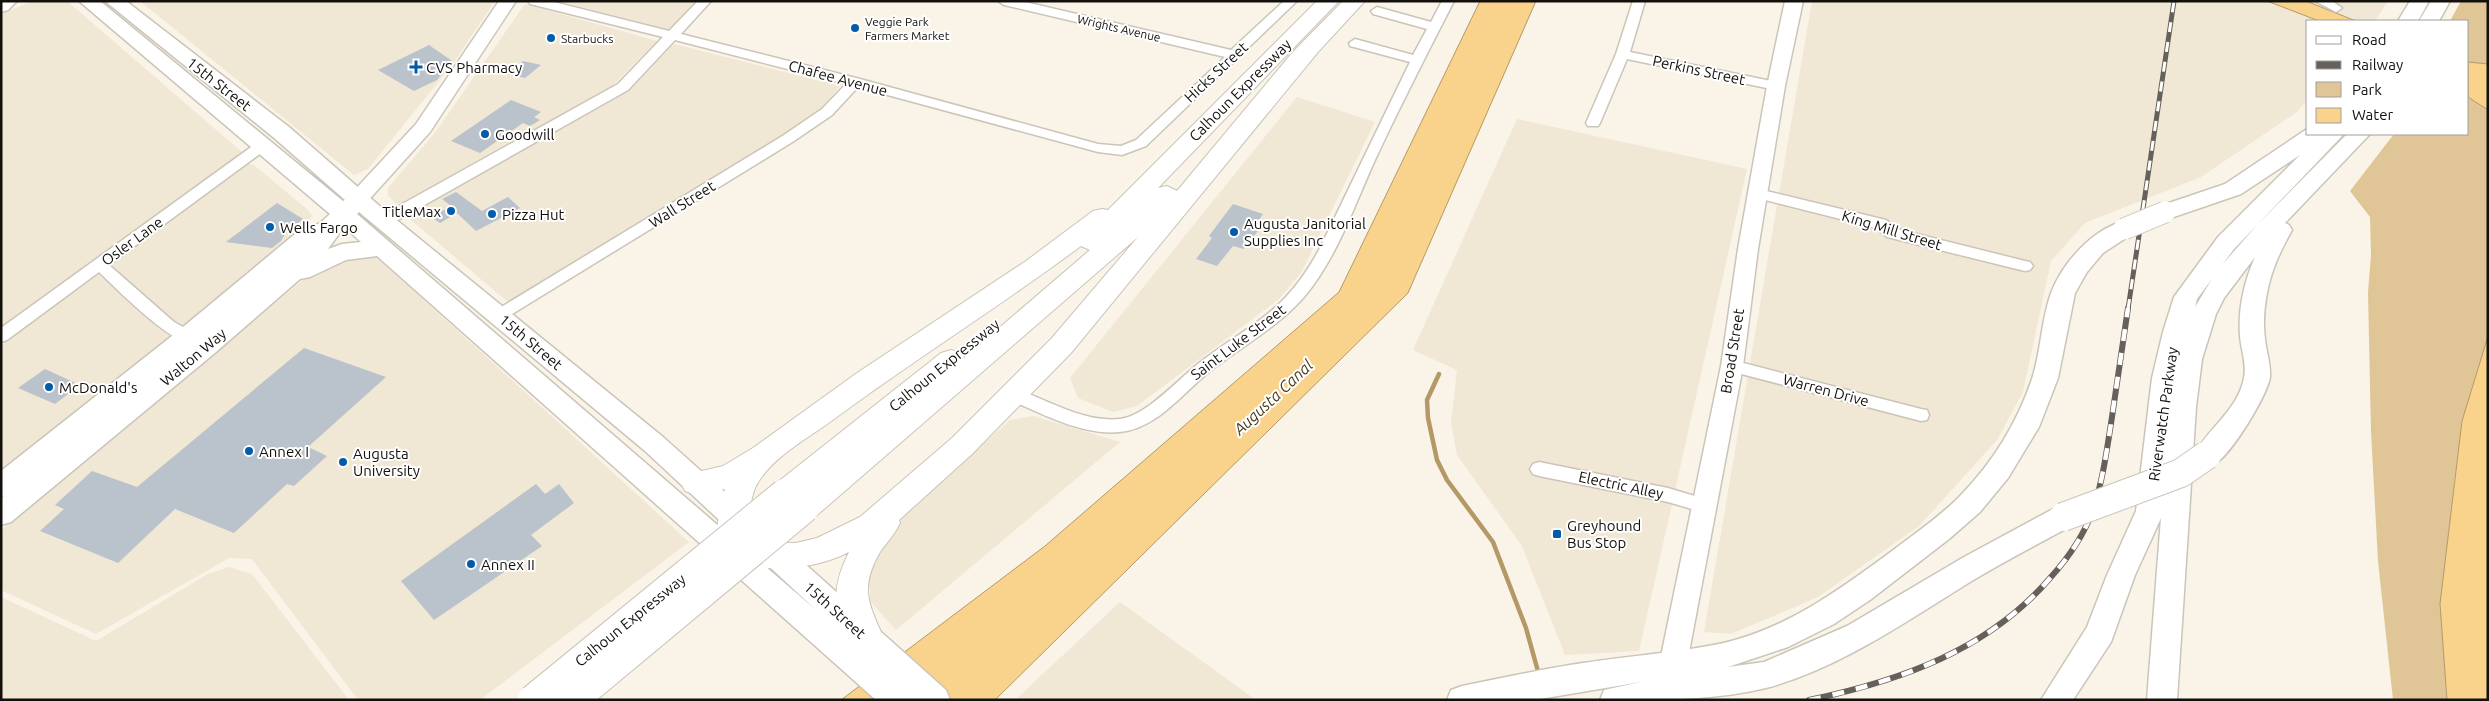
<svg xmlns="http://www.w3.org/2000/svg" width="2489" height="701" font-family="Ubuntu,sans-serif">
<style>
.built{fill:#f0e7d4}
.green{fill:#e0c697}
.water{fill:#f9d38c;stroke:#b49866}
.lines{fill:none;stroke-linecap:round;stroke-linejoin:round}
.stream{stroke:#b49866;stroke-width:4.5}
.building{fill:#bac2cc}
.minor-casing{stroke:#cbc4b9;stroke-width:3}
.secondary-casing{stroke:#cbc4b9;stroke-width:3}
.primary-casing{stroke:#cbc4b9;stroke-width:3}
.motorway-casing{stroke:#cbc4b9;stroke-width:2}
.minor{fill:#fff;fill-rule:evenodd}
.secondary{fill:#fff;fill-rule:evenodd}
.primary{fill:#fff;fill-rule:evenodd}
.motorway{fill:#fff;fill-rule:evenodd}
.rail-far1-casing{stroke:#65615a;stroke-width:5}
.rail-casing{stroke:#65615a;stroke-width:6}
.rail-far1{stroke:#fff;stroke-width:3;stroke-dasharray:10;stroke-linecap:butt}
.rail{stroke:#fff;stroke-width:4.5;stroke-dasharray:12;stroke-linecap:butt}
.primary-bridge-far1-casing{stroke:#cbc4b9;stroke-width:23;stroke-linecap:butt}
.primary-bridge-casing{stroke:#cbc4b9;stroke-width:30;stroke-linecap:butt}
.motorway-bridge-casing{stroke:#cbc4b9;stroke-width:32;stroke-linecap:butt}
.primary-bridge-far1{stroke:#fff;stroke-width:21}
.primary-bridge{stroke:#fff;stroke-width:28}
.motorway-bridge{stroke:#fff;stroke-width:30}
.poi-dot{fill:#025ca9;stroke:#fff;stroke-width:2}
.labels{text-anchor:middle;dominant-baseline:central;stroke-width:4;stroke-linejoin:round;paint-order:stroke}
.far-poi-label{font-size:12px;fill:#13100c;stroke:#fff;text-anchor:start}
.far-street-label{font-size:12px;fill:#13100c;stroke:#fff}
.poi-label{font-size:15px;fill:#13100c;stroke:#fff;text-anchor:start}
.street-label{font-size:15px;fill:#13100c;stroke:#fff}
.water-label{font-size:16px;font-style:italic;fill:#4a3a1b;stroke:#fff}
</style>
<rect width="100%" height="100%" fill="#faf3e7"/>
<g class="built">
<polygon points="33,1 67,1 244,154 1,329 1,14"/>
<polygon points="140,1 495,1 452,65 368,169 354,175"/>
<polygon points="558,1 699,1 671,30"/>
<polygon points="1812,1 2388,1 2375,21 2308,21 2308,99 2297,112 2201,177 2085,223 2051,261 2023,392 1997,440 1919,526 1818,597 1731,634 1704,632"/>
<polygon points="525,4 657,41 612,86 588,102 402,203 396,204 388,195 388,188 434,134"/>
<polygon points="674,44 840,86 817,113 521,297 508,302 404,214 607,104 632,88"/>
<polygon points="1297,97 1375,122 1302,271 1279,299 1137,406 1113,412 1078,398 1070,378"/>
<polygon points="1517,119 1747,169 1639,651 1565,655 1522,546 1457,455 1451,423 1457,370 1413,350"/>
<polygon points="249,164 254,165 309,211 312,216 308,224 302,231 1,471 1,345"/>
<polygon points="371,255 376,256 689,542 480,700 358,700 252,559 229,558 96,634 1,590 1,530 303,280 321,267 345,258"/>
<polygon points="1033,416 1120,442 896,630 870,601 870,576 874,554 890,528 1010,420"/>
<polygon points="229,567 252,574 349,700 1,700 1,597 96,641 208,574"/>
<polygon points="1120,602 1256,700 1015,700"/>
</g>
<g class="green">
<polygon points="2461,1 2488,1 2488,64 2468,62 2468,21 2450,21"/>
<polygon points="2468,97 2488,110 2488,336 2462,421 2440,604 2447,700 2393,700 2378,561 2371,432 2368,292 2371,255 2370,217 2350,191 2394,134 2468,134"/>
</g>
<g class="water">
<polygon points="1480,1 1536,1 1408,293 995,700 841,700 1045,546 1339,292"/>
<polygon points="2267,1 2306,1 2356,21 2319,21"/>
<polygon points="2468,62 2488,64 2488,110 2468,97"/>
<polygon points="2488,336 2488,700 2447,700 2440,604 2462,421"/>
</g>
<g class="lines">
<polyline class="stream" points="1439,374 1427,400 1428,418 1437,460 1447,480 1493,542 1526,628 1539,675"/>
</g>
<g class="building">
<polygon points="429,45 452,61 437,80 414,91 378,70"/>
<polygon points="523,61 541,65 525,78 507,74"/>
<polygon points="511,100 541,112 534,117 540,120 530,126 523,123 480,153 451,141"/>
<polygon points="456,192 482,211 508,197 520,208 476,231 457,213 440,223 431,217 451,206 442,199"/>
<polygon points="277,203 303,219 285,234 281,241 272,248 226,242"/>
<polygon points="1233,204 1263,214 1254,227 1260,228 1244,249 1233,246 1217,266 1196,259 1212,238 1209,236"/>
<polygon points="304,348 386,377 308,447 327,456 294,486 287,484 234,533 175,509 118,563 40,531 64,509 55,505 92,471 137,487"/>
<polygon points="45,369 80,385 55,404 18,388"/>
<polygon points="536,484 545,494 559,484 574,503 531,535 542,546 434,620 401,581"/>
</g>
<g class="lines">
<g class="minor-casing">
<g id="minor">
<polygon points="528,1 550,1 669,31 698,1 711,1 681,34 860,79 1098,144 1121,146 1136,140 1225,57 1004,5 998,1 1021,1 1231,50 1284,1 1297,1 1146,146 1122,155 1098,152 858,87 832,115 794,141 499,322 493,320 491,316 493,312 784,135 822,109 846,84 675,40 628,90 389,225 379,225 377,221 379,217 618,84 663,37 530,4"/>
<path d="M1442,1H1454C1427,54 1400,106 1375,160C1354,206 1337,258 1304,297C1275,330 1236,349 1203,377C1179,398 1154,429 1120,432C1082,436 1041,413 1008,399L1006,395L1008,391L1014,389C1048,399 1082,423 1120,419C1147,416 1181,376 1203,360C1230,339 1261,323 1285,298C1300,282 1312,264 1322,244L1410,62L1350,46L1349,43L1355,39L1413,55L1427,29L1373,14L1371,11L1377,7L1431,22Z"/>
<polygon points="1633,1 1645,1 1630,52 1776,82 1783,86 1776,90 1627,59 1600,123 1598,126 1588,126 1586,123 1616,54"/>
<polygon points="2315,1 2332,1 2342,8 2336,12"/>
<path d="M263,141L268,142L270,145L268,148L109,265L174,322L201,337L203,341L201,345C178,352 117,289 99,272L7,340L1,342V328L258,142Z"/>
<polygon points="1758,189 1886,220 1897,229 2025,261 2030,262 2033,266 2030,270 2025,271 1887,237 1876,228 1753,197 1751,194"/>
<polygon points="1732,360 1921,409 1927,410 1929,415 1927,420 1921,421 1726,370 1724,366 1726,362"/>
<polygon points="1539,462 1668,488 1708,500 1711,505 1708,510 1702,512 1668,502 1539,476 1533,474 1530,469 1533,464"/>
</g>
</g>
<g class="secondary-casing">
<g id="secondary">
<polygon points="499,1 516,1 430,132 365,204 358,206 351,204 348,199 351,194 416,124"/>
<polygon points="1785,1 1803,1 1785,86 1758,249 1743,366 1680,700 1652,700 1721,366 1738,249 1767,86"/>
</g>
</g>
<g class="primary-casing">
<g id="primary">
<polygon points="1,1 17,1 8,10 1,12"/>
<path d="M79,1H100L343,201L345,200L273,137L105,1H126L289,127L383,209L663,437L946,690L950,700H876L377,256L346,260L310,277L300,279L216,352L11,522L1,525V498L4,496L1,497V471L177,332L295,234L320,223L330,214ZM359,212L645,451L816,610L357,214ZM344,227L361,242L342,244L328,249Z"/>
<polygon points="2410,1 2429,1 2418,21 2398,21"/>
<polygon points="2431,1 2450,1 2439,21 2419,21"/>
<path d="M2307,129L2308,134H2344L2234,249L2222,265L2257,225L2347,134H2370L2285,223L2289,225L2292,230C2281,250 2271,270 2267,293C2264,308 2263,324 2265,339C2266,351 2271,364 2270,377C2267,396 2232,453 2216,463C2209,466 2204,464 2198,462L2194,455C2208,428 2238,410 2244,378C2247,364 2241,350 2240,336C2238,309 2244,282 2255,257L2224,298L2216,314L2202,359L2196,407L2177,700H2147L2161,518L2135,575L2111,642L2073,700H2041L2087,627L2107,575L2136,511L2152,378L2163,332L2174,297L2218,237L2300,155L2241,194L2165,220L2157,217L2154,212L2157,207L2225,184ZM2212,279L2195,307L2197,299Z"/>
<path d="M2124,221L2132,224L2135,229L2132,234L2103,253L2087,272L2075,293L2058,378L2039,427L2008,478L1980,512L1949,539L1870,600L1834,624L1788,647L1728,667L1764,662L1847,626L1964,557L2053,509L2063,506L2073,509L2077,517L2073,525C2038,544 2003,562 1970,582C1905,622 1840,668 1766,688C1712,701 1655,700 1600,700L1604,690L1641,682L1534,700H1447L1451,690L1462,686C1502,678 1543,669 1583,663C1628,656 1675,653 1719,644C1786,630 1842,588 1896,548C1918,531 1942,515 1961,495C1993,462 2017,423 2032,379C2041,352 2041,321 2051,293C2063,262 2092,230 2124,221Z"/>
</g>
</g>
<g class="motorway-casing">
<path id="motorway" d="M1317,1H1339L1158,188L1167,186L1177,191L1292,53L1343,1H1365L1318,52L1071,353L972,454L899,520L900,523C895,534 887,542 880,552C858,590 870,606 885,641L881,651L869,655L857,651C837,609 827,597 849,552C819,567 792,569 759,568C746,568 734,569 721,564C712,547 719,508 725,489L696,495L685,491L681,483L685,475L723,466L753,448L857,373L1026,261L1093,211L1102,209L1108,210ZM1138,237L1051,339L952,438L860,517L817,538L796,543L748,542C750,525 748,502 756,486C770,459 805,440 830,422C912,361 999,307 1081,246L1090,250L964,358L961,353L951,350L941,353L774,485L770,494L774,503L785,506L791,504L790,507L794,516L805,519L816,516Z"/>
</g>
<use href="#minor" class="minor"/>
<use href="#secondary" class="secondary"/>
<use href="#primary" class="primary"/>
<use href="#motorway" class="motorway"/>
<g class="rail-far1-casing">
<polyline id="rail-far1" points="2128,309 2174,1"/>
</g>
<g class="rail-casing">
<path id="rail" d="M1809,700C1900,681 1989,650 2051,577C2069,557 2084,535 2093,510C2103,480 2107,449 2112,417C2117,381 2123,344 2128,308"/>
</g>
<use href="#rail-far1" class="rail-far1"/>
<use href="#rail" class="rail"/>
<g class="primary-bridge-far1-casing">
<polyline id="primary-bridge-far1" points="2124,229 2165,212"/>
</g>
<g class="primary-bridge-casing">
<polyline id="primary-bridge" points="2063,517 2181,473 2207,455"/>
</g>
<g class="motorway-bridge-casing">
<g id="motorway-bridge">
<polyline points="533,700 785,494"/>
<polyline points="573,700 805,507"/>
</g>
</g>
<use href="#primary-bridge-far1" class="primary-bridge-far1"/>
<use href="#primary-bridge" class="primary-bridge"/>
<use href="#motorway-bridge" class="motorway-bridge"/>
</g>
<g class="poi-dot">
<circle cx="855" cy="28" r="5"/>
<circle cx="551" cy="38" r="5"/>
<path d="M413.5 59.5h5v5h5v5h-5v5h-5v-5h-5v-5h5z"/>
<circle cx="485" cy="134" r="5"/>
<circle cx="451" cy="211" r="5"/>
<circle cx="492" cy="214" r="5"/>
<circle cx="270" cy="227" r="5"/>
<circle cx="1234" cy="232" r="5"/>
<circle cx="49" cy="387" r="5"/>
<circle cx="249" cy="451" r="5"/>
<circle cx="343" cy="462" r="5"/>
<rect x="1552" y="529" width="10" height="10" rx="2.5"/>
<circle cx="471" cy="564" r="5"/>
</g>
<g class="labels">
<g class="far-poi-label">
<text x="865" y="21">Veggie Park<tspan x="865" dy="14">Farmers Market</tspan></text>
<text x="561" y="38">Starbucks</text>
</g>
<g class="far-street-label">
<text transform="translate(1119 28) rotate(13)">Wrights Avenue</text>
</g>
<g class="poi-label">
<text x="426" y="67">CVS Pharmacy</text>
<text x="495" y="134">Goodwill</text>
<text x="441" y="211" text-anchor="end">TitleMax</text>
<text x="502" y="214">Pizza Hut</text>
<text x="1244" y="223">Augusta Janitorial<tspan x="1244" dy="17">Supplies Inc</tspan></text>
<text x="280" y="227">Wells Fargo</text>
<text x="59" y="387">McDonald's</text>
<text x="259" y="451">Annex I</text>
<text x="353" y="453">Augusta<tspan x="353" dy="17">University</tspan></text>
<text x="1567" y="525">Greyhound<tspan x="1567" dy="17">Bus Stop</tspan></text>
<text x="481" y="564">Annex II</text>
</g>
<g class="street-label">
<text transform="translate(1699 70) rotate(12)">Perkins Street</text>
<text transform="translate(1216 72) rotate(-43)">Hicks Street</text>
<text transform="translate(838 78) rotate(15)">Chafee Avenue</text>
<text transform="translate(219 84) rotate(38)">15th Street</text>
<text transform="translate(1240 90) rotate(-45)">Calhoun Expressway</text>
<text transform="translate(682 204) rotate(-32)">Wall Street</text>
<text transform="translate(1892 230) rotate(17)">King Mill Street</text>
<text transform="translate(132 241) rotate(-36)">Osler Lane</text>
<text transform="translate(531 342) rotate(40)">15th Street</text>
<text transform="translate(1238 342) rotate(-37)">Saint Luke Street</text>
<text transform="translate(1732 351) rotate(-81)">Broad Street</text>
<text transform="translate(193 357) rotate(-40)">Walton Way</text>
<text transform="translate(944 365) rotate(-39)">Calhoun Expressway</text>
<text transform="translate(1826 390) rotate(15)">Warren Drive</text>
<text transform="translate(2163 414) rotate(-82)">Riverwatch Parkway</text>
<text transform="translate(1621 485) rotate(12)">Electric Alley</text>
<text transform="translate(835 610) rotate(42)">15th Street</text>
<text transform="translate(630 620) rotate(-39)">Calhoun Expressway</text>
</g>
<g class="water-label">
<text transform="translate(1273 397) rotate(-43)">Augusta Canal</text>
</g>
</g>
<rect width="2489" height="701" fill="none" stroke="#13100c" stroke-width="5"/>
<rect x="2306" y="20" width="162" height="115" fill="#ffffff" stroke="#a19f9e"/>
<rect x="2316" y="36" width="25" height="8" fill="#ffffff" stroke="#a19f9e"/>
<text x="2352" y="45" font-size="15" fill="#13100c">Road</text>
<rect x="2316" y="61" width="25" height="8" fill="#65615a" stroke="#a19f9e"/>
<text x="2352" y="70" font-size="15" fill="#13100c">Railway</text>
<rect x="2316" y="82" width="25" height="15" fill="#e0c697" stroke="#a19f9e"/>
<text x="2352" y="95" font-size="15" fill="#13100c">Park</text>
<rect x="2316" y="108" width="25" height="15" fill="#f9d38c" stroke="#a19f9e"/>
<text x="2352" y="120" font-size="15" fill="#13100c">Water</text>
</svg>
